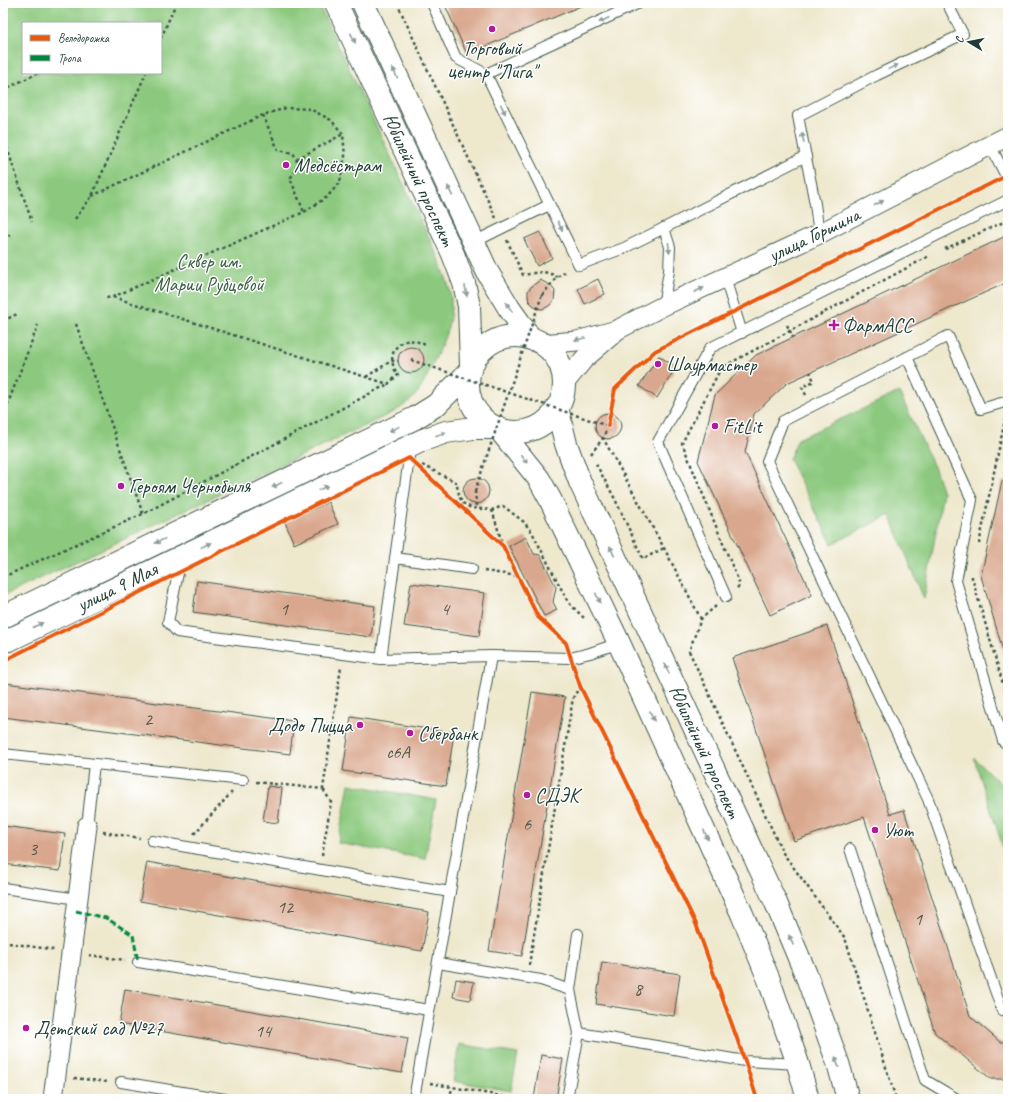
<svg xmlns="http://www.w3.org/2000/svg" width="1011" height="1102" font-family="Caveat,sans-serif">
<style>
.park{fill:#8cc97e;stroke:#568359;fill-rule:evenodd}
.building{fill:#d9a78d}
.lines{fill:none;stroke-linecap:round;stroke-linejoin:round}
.lane-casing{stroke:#3e574b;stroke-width:12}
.street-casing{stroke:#3e574b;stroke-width:21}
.secondary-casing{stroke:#3e574b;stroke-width:24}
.path{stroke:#3e574b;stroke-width:2.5;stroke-dasharray:3 3;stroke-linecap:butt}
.lane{stroke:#fff;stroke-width:10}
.street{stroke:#fff;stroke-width:19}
.secondary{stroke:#fff;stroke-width:22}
.path-bridge{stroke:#3e574b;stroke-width:2.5;stroke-dasharray:3 3;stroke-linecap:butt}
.quiet{stroke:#00873e;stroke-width:3;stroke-dasharray:6 3;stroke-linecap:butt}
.cycleway-casing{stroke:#fff;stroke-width:6}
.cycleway{stroke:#e8590c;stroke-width:4}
.oneway{fill:#8f9e9a}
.poi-dot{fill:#b5179e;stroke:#fff;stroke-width:1.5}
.labels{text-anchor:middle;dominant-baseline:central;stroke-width:3;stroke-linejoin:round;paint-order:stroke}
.number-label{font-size:18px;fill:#4e584a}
.poi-label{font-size:20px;fill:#1f3d34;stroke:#fff;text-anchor:start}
.street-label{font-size:20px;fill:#1f3d34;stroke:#fff}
.park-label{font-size:20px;fill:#3a6046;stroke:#fff}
</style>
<rect width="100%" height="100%" fill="#fff"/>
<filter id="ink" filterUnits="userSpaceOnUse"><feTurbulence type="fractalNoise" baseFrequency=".025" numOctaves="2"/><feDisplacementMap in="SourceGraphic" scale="8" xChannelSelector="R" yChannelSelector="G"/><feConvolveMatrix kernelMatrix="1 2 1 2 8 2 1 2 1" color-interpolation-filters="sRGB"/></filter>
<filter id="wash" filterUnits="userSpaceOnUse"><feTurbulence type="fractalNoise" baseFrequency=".012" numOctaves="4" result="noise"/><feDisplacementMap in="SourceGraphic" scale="16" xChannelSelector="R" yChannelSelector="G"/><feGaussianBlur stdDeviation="0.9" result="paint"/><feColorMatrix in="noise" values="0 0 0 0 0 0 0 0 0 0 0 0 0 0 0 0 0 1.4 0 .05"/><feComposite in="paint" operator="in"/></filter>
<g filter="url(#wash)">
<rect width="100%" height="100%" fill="#eee8cd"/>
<g class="park">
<path d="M3,3H318L440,261C444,273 450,286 451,299C452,324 444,341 433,363C429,372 425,382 419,391C413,399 405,405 396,411L3,596ZM23,23H161V73H23Z"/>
<polygon points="899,392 935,469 943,492 924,599 890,515 832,544 789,459 798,439"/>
<polygon points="974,758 1008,791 1008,860 1007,860"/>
<polygon points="349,784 436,800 425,859 338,843"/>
<polygon points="459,1044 518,1054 511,1091 453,1081"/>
</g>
<g id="blocks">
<g class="building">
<polygon points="444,3 588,3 467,54"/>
<polygon points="540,232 552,258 537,266 524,239"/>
<polygon points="1008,235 1008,282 787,383 754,414 745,452 812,595 770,615 698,461 715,395 756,355"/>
<polygon points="598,279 605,294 585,304 578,289"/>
<polygon points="540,280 550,285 555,291 554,300 551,304 547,307 542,309 537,308 533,305 529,301 528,296 528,291 531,287"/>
<circle cx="411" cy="360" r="13"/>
<polygon points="659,356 676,367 657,398 639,386"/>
<circle cx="608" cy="426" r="13"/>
<circle cx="476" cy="491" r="13"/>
<polygon points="1002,481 1008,482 1008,654 1004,654 981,576"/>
<polygon points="328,502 338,524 294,544 285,522"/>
<polygon points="526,537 534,554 540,555 556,587 553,602 557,610 544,616 509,546"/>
<polygon points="197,581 375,606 371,637 193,612"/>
<polygon points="411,583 485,593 479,636 404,626"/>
<polygon points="827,626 890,814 904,810 970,1016 1000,1042 1008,1042 1008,1079 991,1079 935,1033 864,817 794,841 732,658"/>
<polygon points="5,683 294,721 290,754 3,717 3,701"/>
<polygon points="532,692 565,697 522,956 489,951"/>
<polygon points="351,717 454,733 446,786 343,771"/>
<polygon points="268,786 282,788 278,823 263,821"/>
<polygon points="3,826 65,834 60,871 3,864"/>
<polygon points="147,862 429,912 422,951 140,901"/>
<polygon points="602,962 680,974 674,1016 596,1004"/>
<polygon points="456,979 474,982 470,1000 453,997"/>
<polygon points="125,989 408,1038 402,1073 119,1024"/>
<polygon points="541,1055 563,1059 556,1099 534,1099"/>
</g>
</g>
</g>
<g filter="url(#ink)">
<use href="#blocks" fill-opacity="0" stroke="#3e574b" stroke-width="1"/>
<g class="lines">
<g class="lane-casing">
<g id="lane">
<polyline points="432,3 456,58 486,74 579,265 624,248 664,228 670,247 669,271 663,306"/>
<polyline points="486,74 639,3"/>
<polyline points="990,145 1008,180"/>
<polyline points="664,228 806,156"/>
<polyline points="819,234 815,204 798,116 877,75 963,34 947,3"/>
<polyline points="474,242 549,205"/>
<polyline points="725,278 742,333"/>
<polyline points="907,357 972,500 956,581 1003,741 1008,745"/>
<polyline points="1008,401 981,409 948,336 783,421 767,461 928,799 1002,1010 1008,1009"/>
<polyline points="178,558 178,573 168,622 177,632 381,659 491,656 570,658 590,653 619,643"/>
<polyline points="395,558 472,569"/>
<polyline points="726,597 658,442 710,348 1008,200"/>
<polyline points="381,659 409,458"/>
<polyline points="3,754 243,780"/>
<polyline points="87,826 94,764"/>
<polyline points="152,841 450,892"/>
<polyline points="850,849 925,1080 957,1099"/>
<polyline points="3,888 78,899"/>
<polyline points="138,962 429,1010"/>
<polyline points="438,963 541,980 570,990"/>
<polyline points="579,1033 745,1061 798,1064"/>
<polyline points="121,1082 225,1099"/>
<polyline points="414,1099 491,656"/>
<polyline points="567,1099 579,1033 570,990 578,934"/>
</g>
</g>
<g class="street-casing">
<g id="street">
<polyline points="541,344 577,341 617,330 663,306 819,234 965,158 1008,136"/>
<polyline points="563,385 584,359 614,333"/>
<polyline points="53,1099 87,826"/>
</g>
</g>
<g class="secondary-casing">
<g id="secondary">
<polyline points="336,3 453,254 464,283 469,306 471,366"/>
<polyline points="363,3 488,273 509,308 531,339"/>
<circle cx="516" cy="384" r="48"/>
<polyline points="557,407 566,444 580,482 776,903 807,977 838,1063 848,1099"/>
<polyline points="499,429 539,479 550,499 619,643 742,914 769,980 798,1064 808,1099"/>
<polyline points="3,617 415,418 436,405 469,372"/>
<polyline points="3,641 9,640 423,440 446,432 473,428 497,428"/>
</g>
</g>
<g class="path">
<polyline points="397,3 496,218"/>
<polyline points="161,38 176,3"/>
<polyline points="3,90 38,73"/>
<path d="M263,115L278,150L293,153C300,164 298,169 290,178L304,212"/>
<polyline points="3,136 32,222"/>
<polyline points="297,159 343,134"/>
<polyline points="92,196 263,115 286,108 310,109 331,120 343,134 345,156 340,182 327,197 304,212 113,297 106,298"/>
<polyline points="75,219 92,196 146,73"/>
<polyline points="3,231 13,238"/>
<path d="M507,240L523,275C537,273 544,269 557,277"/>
<polyline points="945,249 1008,220"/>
<polyline points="542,295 557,277 567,271"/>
<path d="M113,297L388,384L398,375C382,353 402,331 425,345"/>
<polyline points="3,321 19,313"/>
<polyline points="76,324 143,514"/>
<polyline points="787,325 793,337"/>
<polyline points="366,377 391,361 398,361"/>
<polyline points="806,395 802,387 814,381 810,372"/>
<polyline points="3,416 38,325"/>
<polyline points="608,426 603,438 664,548 701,619"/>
<polyline points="591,454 603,438"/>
<polyline points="596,464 615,499 643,559 664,548"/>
<polyline points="422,465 456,482 460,498 464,504 471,508 492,510 503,506 524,522 532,532 568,602 584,618"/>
<polyline points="475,491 476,504 475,508"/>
<polyline points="492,510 503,546"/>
<polyline points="979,544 1005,420 1008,419"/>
<polyline points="484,571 518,576"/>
<polyline points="972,576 972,578 1008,701"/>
<polyline points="3,577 143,514 388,384"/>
<polyline points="737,588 740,585 682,443 721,368 929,256"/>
<polyline points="716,606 701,619 689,651 783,853 845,938 896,1099"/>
<polyline points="256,782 323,789 341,667"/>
<polyline points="103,832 140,838"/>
<polyline points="194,834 232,792"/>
<polyline points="322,856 331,802 323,789"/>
<polyline points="3,942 54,950"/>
<polyline points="89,955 125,960"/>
<polyline points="529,965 573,698 580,686"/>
<polyline points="74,1078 109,1082"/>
<polyline points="430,1083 517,1099"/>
<polyline points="450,1099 452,1087"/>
</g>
<use href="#lane" class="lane"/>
<use href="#street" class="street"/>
<use href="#secondary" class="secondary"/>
<g class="path-bridge">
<polyline points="411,360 608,426"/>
<polyline points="475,491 542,295"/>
</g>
<polyline class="quiet" points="76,911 106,918 133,935 138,962"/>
<g class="cycleway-casing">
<g id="cycleway">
<polyline points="608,426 615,389 655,351 1008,175"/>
<polyline points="3,661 178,573 409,458 503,546 538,617 566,643 580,686 696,924 745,1061 757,1099"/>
</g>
</g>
<use href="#cycleway" class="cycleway"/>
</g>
<defs><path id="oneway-solid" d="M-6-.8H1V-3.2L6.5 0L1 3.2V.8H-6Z"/></defs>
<g class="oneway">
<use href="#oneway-solid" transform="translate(604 20) rotate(155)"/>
<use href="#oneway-solid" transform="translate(353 38) rotate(65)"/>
<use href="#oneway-solid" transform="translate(893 67) rotate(-26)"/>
<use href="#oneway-solid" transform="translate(395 73) rotate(-115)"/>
<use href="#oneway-solid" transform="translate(503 109) rotate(64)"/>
<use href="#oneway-solid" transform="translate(803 138) rotate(-101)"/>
<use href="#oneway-solid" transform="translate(450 191) rotate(-115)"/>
<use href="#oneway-solid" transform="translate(879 203) rotate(-28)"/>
<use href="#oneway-solid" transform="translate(560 226) rotate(64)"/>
<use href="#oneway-solid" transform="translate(669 248) rotate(84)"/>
<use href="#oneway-solid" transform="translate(699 290) rotate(-25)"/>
<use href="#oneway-solid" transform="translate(466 291) rotate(80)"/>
<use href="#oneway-solid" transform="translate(509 307) rotate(-124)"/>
<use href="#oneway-solid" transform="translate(580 339) rotate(168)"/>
<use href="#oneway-solid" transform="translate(394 429) rotate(154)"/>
<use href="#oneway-solid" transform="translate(441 434) rotate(-18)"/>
<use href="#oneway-solid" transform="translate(524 459) rotate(52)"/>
<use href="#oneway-solid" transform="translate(277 485) rotate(154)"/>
<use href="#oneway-solid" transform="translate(323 488) rotate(-26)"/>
<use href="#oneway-solid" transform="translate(160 541) rotate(154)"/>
<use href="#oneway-solid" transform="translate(206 545) rotate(-26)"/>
<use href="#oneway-solid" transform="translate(612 551) rotate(-115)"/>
<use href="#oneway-solid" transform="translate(598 598) rotate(64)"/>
<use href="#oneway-solid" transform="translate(38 625) rotate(-26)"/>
<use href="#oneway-solid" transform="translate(667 669) rotate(-115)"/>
<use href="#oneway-solid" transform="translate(652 716) rotate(66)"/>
<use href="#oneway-solid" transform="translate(706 835) rotate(66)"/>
<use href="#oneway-solid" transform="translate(791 940) rotate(-113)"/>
<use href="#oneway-solid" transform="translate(837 1062) rotate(-108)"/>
</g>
</g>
<g class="poi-dot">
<circle cx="492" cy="29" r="4"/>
<circle cx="286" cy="165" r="4"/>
<path d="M832 319h4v4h4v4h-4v4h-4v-4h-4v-4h4z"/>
<circle cx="658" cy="364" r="4"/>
<circle cx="715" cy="426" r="4"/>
<circle cx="121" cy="486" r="4"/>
<circle cx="360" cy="725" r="4"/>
<circle cx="410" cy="733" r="4"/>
<circle cx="527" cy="795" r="4"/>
<circle cx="875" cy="830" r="4"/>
<circle cx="26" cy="1028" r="4"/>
</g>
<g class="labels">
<g class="number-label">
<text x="284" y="609">1</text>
<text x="445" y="609">4</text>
<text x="148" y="719">2</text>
<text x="398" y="752">с6А</text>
<text x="527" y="824">6</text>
<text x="33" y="849">3</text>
<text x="285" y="907">12</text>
<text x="918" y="919">1</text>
<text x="638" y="989">8</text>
<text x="263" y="1031">14</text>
</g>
<g class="poi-label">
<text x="492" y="48" text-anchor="middle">Торговый<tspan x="492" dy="23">центр "Лига"</tspan></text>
<text x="294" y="165">Медсёстрам</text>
<text x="842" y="325">ФармАСС</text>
<text x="666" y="364">Шаурмастер</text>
<text x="723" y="426">FitLit</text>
<text x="129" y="486">Героям Чернобыля</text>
<text x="352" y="725" text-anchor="end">Додо Пицца</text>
<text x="418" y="733">Сбербанк</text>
<text x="535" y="795">СДЭК</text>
<text x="883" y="830">Уют</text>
<text x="34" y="1028">Детский сад №27</text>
</g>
<g class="street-label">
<text transform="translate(419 180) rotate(65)">Юбилейный проспект</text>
<text transform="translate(814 235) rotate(-26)">улица Горшина</text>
<text transform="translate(117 587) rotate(-26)">улица 9 Мая</text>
<text transform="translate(705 752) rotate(65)">Юбилейный проспект</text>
</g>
<g class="park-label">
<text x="209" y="261">Сквер им.<tspan x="209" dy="23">Марии Рубцовой</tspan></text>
</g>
</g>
<rect width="1011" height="1102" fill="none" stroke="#fff" stroke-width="16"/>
<rect x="22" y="22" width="140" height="52" fill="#ffffff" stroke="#a5b1ae"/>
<rect x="30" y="35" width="20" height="6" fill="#e8590c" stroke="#a5b1ae"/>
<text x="58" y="42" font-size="12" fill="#1f3d34">Велодорожка</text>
<rect x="30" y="55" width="20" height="6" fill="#00873e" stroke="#a5b1ae"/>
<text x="58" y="62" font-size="12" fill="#1f3d34">Тропа</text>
<g transform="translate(969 42) rotate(280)" stroke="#ffffff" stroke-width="3" paint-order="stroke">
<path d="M0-3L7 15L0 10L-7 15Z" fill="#1f3d34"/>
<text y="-6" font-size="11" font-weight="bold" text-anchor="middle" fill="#1f3d34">С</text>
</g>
</svg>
